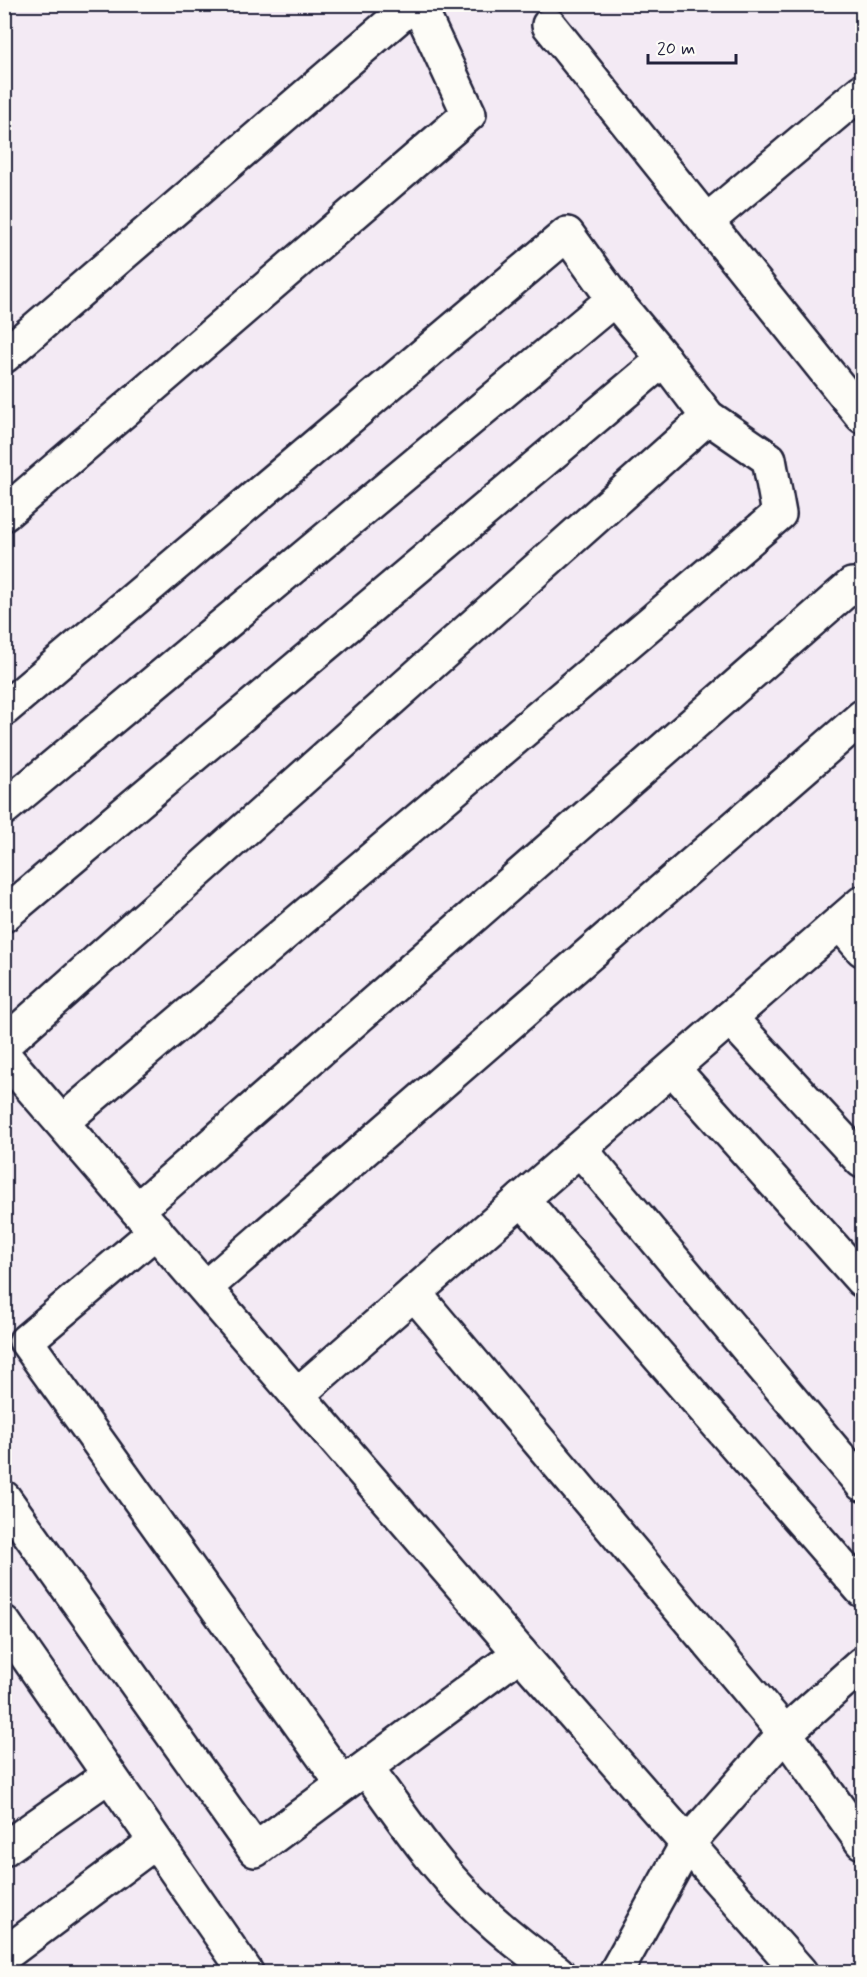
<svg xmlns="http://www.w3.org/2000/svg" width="867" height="1977" font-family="Mynerve,sans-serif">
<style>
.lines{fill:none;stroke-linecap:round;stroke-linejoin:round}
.minor-casing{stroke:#22223b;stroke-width:38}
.minor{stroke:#fdfcf7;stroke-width:33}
</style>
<rect width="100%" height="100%" fill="#f3eaf4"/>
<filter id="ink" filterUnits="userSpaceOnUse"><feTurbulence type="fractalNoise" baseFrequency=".0167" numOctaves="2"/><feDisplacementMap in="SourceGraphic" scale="12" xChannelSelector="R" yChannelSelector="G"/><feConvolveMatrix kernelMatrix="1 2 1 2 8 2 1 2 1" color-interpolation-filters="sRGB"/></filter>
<g filter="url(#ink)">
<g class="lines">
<g class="minor-casing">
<g id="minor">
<polyline points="549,25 862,416"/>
<polyline points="707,221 862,91"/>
<polyline points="4,356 413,4"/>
<polyline points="4,514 469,114 418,4"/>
<polyline points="4,709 567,234 614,299 664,359 708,417 769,459 779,514 62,1122"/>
<polyline points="4,808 614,299"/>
<polyline points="4,915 664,359"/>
<polyline points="840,923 862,949"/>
<polyline points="730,1018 862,1161"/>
<polyline points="4,1044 708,417"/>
<polyline points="4,1056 520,1653 800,1972"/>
<polyline points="673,1069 862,1280"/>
<polyline points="580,1149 862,1484"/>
<polyline points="522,1199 862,1590"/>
<polyline points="137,1210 852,585"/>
<polyline points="156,1231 26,1341 343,1784"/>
<polyline points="205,1288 862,717"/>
<polyline points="414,1293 785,1733 862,1842"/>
<polyline points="297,1395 862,903"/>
<polyline points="4,1498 255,1850 520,1653"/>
<polyline points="4,1623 246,1972"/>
<path d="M366,1768C399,1813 431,1862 472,1902C498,1928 527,1951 557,1972"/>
<polyline points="4,1849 109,1775"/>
<polyline points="4,1955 155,1842"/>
<polyline points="616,1972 687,1844 785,1733 862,1664"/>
</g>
</g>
<use href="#minor" class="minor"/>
</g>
</g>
<rect width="867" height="1977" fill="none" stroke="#fdfcf7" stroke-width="24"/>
<rect x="12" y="12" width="843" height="1953" fill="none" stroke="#22223b" stroke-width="2" filter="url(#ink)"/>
<path d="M648 54v9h88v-9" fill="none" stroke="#22223b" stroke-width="3"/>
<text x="657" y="54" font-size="18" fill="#22223b" stroke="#fdfcf7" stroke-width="4.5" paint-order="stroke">20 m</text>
</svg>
